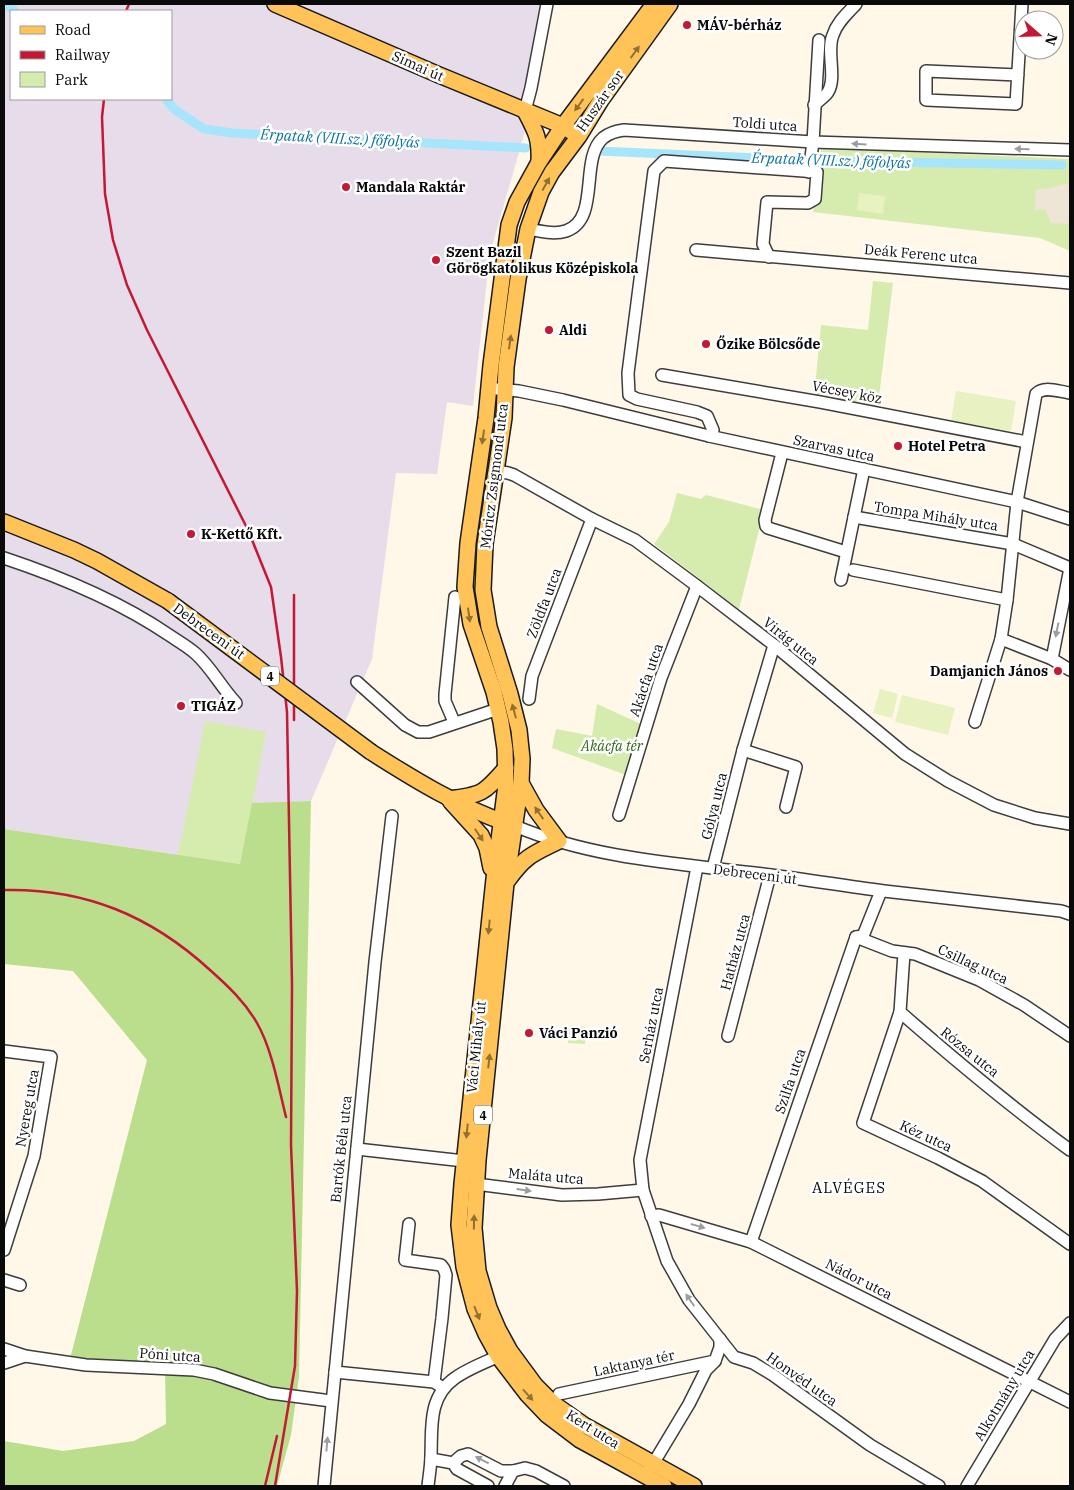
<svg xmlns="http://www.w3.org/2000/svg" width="1074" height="1490" font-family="'IBM Plex Serif',serif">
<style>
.industrial{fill:#e7dcea;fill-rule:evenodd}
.green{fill:#d5ecae}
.forest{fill:#bade8c}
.pitch{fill:#e7f2c0}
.plaza{fill:#eee5d7}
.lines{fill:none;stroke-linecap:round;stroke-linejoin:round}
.canal{stroke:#a6e5fb;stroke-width:9}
.minor-casing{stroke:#3d3d3d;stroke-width:14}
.major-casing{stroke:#1b1b1b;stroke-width:18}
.minor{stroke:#fff;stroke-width:11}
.major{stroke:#ffc357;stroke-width:15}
.rail{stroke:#c41834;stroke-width:2.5}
.major-bridge-casing{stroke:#1b1b1b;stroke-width:18;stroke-linecap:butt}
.major-bridge{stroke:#ffc357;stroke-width:15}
.oneway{fill:#917034}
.oneway2{fill:#9d9d9d}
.poi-dot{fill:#c41834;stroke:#fff;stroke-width:2}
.labels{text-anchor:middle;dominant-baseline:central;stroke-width:5;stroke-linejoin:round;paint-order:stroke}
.shield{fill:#fff;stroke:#545454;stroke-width:1}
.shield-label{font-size:12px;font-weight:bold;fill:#0a0a0a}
.poi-label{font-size:14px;font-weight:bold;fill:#0a0a0a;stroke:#fff;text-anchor:start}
.street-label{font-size:14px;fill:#0a0a0a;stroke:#fff}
.park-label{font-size:14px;font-style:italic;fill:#306616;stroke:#fff}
.water-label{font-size:15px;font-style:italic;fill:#0b73a4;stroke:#fff}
.neighbourhood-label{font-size:15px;letter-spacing:1px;fill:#0a0a0a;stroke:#fff}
</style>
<rect width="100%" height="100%" fill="#fff7e7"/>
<path class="industrial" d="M4,4H550L532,107L490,253L473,406L447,402L437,474L396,473L372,659L311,801L252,804L241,864L4,829ZM11,11H171V99H11Z"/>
<g class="green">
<polygon points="821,148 1070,159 1070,251 1040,238 813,212"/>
<polygon points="873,281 893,283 877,413 814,397 821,325 868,330"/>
<polygon points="677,493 701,499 706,495 764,510 739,609 654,544 669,522"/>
<polygon points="597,704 641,724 626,775 552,748 556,729 592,736"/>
<polygon points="205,721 266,732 241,864 178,855"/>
<polygon points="570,1025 586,1027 585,1044 568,1043"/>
</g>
<polygon class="forest" points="311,801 299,1377 291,1435 277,1486 4,1486 4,1441 63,1451 134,1441 166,1424 165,1369 70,1359 147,1060 73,971 4,964 4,829 240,864 252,803"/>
<g class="pitch">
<polygon points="859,193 885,196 883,214 857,210"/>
<polygon points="956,391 1016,401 1011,431 951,421"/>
<polygon points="880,689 898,694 892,718 873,713"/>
<polygon points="902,695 955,708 948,735 895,722"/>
</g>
<polygon class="plaza" points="1070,183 1070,224 1051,223 1045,209 1035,210 1036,189 1045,189"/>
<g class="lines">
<g class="canal">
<polyline points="4,4 15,11"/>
<polyline points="166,99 174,109 204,129 233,133 526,148"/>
<polyline points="599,151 826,161 1062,165"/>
</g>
<g class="minor-casing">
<g id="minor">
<polyline points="1018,75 926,71 926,100 1016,104 1022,4"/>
<path d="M814,105C818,101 825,97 828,92C837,77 826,51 833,35C837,22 848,13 856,4"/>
<polyline points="525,111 531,88 547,4"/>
<polyline points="809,172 813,142 819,40"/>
<path d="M528,229C540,231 554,235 566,231C601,219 579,159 603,138C609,133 616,131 624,130L813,142L1070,150"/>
<polyline points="696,250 1070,283"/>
<polyline points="662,375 820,402 1027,442"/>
<polyline points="497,389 519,391 563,400 709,436 1017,502 1070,519"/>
<polyline points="709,436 713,430 707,416 697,412 637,399 629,395 628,373 654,171 664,161 817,172 815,199 808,203 767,202 763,244 769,257"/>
<polyline points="782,453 765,520 766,526 768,528 846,552"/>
<polyline points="496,471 508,473 514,475 592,519 635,540 697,586 774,645 905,754 948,781 994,805 1035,818 1070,824"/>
<polyline points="854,517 1013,544 1070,568"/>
<path d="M4,558C61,577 119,601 169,635C178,641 187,646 195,653C211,667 221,687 236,703"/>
<polyline points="853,570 1007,600"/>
<polyline points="841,580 864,469"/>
<polyline points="1001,639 1052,659 1070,670"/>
<polyline points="1052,659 1070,568"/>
<polyline points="357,682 405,725 418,732 429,732 498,709"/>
<polyline points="529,699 532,676 592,519"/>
<polyline points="454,722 445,701 445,694 455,597"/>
<path d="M975,722L1001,639L1007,600L1017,502L1036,394C1044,385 1060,392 1070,393"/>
<polyline points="743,750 796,767 786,807"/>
<polyline points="619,815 661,678 697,586"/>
<path d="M515,826C596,860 685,864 771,875C809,880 846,886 884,891C943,898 1002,904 1061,911L1070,914"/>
<polyline points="697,867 640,1160 643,1190 667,1261 689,1300 734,1357 753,1363 773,1375 870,1445 939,1486"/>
<polyline points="713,868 743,750 774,645"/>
<polyline points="863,936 881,891"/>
<polyline points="856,937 892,951 915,954 979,980 1024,1005 1070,1036"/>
<path d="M904,953L900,1012C955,1060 1011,1107 1070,1150"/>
<polyline points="900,1012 863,1123 938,1158 982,1181 1070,1244"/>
<polyline points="728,1036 770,875"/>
<polyline points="4,1051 51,1057 34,1156 4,1250"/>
<polyline points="357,1149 464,1161"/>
<polyline points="476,1184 562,1195 598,1194 643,1190"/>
<polyline points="651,1216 659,1215 751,1242 1070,1402"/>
<polyline points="409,1224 405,1260 441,1265 444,1269 446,1275 442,1318 434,1382"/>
<polyline points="751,1242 856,937 863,936"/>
<polyline points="4,1280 20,1285"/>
<polyline points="4,1349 25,1356 86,1365 194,1370 214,1374 270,1393 331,1401"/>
<polyline points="4,1363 25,1356"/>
<polyline points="335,1372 434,1382 440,1386"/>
<polyline points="559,1394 715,1361 720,1347 720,1339"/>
<polyline points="431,1459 453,1463 457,1469 488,1486"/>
<polyline points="453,1463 461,1456 468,1454 501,1471 513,1471 525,1468 536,1471 564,1486"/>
<polyline points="650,1469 689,1404 706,1370 715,1361"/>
<polyline points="324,1486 375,962 392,816"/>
<path d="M428,1486C429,1476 431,1466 431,1455C432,1427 428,1397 455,1378C469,1368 488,1361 504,1354"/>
<polyline points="505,1486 513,1471"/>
<polyline points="967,1486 1055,1339 1070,1323"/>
</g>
</g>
<g class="major-casing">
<g id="major">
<polyline points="275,4 439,75 563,126 572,132"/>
<polyline points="654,4 563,126 539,162 517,202 509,225 491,365 486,418 468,543 465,587 471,624 494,692 501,722 505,749 506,785 494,879 462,1184 459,1225 464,1267 475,1309 486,1334 498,1356 527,1394 547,1415 580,1440 664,1486"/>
<polyline points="670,4 601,100 579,136 552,172 541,192 528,229 518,279 506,367 504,418 485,544 483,590 489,627 510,694 519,730 522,759 521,783 506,883 478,1160 474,1228 478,1271 489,1308 498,1329 510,1351 535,1385 554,1404 584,1425 694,1486"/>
<path d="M525,111C536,132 540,138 539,162"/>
<polyline points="4,522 74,550 97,561 168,601"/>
<path d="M371,752C415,780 459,807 509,824"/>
<path d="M449,799C483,795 484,793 506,768"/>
<polyline points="451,802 481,835 487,848 491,868"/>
<path d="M508,880C526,855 533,854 559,841L536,810L521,783"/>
</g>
</g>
<use href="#minor" class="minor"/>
<use href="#major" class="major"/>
<g class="rail">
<polyline points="126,11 129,4"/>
<polyline points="104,99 102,117 105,194 113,240 127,285 147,330 248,530 271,587 281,657 287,712 292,985 291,1145 297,1291 295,1366 275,1486"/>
<polyline points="294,595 294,720"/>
<path d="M4,890C85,888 151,916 210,970C228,986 245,1002 257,1023C272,1049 279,1089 286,1117"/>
<polyline points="265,1486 277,1436"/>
</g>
<g class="major-bridge-casing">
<polyline id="major-bridge" points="168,601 371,752"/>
</g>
<use href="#major-bridge" class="major-bridge"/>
</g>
<defs><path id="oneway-solid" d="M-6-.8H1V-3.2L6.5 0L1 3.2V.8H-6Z" transform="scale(1.25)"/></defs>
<g class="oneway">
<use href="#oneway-solid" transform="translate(635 52) rotate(-54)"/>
<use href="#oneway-solid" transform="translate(579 105) rotate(126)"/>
<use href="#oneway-solid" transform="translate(546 184) rotate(-61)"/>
<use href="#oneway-solid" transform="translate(510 342) rotate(-82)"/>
<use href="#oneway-solid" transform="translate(483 437) rotate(98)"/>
<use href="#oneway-solid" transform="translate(469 615) rotate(82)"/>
<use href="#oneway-solid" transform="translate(514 711) rotate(-105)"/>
<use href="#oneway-solid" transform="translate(539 813) rotate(-125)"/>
<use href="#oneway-solid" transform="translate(479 835) rotate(56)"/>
<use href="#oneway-solid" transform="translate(489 927) rotate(96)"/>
<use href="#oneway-solid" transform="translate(489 1061) rotate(-84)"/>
<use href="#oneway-solid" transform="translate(467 1131) rotate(96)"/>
<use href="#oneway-solid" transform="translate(474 1222) rotate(-89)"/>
<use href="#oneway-solid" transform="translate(477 1313) rotate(68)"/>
<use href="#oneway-solid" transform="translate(528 1395) rotate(48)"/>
</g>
<g class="oneway2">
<use href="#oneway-solid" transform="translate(859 144) rotate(-177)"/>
<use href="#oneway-solid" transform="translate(1022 149) rotate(-178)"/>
<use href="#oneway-solid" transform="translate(1057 630) rotate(101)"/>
<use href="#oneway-solid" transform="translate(524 1190) rotate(8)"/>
<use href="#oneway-solid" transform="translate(698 1226) rotate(16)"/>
<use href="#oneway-solid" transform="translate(690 1300) rotate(-125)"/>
<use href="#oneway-solid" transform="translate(327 1444) rotate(-85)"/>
<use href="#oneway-solid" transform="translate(482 1460) rotate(-153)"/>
</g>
<g class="poi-dot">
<circle cx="687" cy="25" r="5"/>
<circle cx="346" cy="187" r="5"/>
<circle cx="436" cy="260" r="5"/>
<circle cx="549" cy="330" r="5"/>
<circle cx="706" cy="344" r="5"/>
<circle cx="898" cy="446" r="5"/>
<circle cx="191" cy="534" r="5"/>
<circle cx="1058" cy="671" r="5"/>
<circle cx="181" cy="706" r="5"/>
<circle cx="529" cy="1033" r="5"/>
</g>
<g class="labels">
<g class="shield">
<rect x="261" y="666.5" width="18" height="19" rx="4"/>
<rect x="474" y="1105.5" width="18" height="19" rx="4"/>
</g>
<g class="shield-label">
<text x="270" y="676">4</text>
<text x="483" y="1115">4</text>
</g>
<g class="poi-label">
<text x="697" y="25">MÁV-bérház</text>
<text x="356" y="187">Mandala Raktár</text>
<text x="446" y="252">Szent Bazil<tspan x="446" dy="16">Görögkatolikus Középiskola</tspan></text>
<text x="559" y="330">Aldi</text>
<text x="716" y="344">Őzike Bölcsőde</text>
<text x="908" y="446">Hotel Petra</text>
<text x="201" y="534">K-Kettő Kft.</text>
<text x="1048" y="671" text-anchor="end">Damjanich János</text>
<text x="191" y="706">TIGÁZ</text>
<text x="539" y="1033">Váci Panzió</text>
</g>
<g class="street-label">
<text transform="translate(418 66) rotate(24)">Simai út</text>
<text transform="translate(600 101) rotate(-55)">Huszár sor</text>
<text transform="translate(765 124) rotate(4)">Toldi utca</text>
<text transform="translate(921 254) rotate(5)">Deák Ferenc utca</text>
<text transform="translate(847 392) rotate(11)">Vécsey köz</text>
<text transform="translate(834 448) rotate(12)">Szarvas utca</text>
<text transform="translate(494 476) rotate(-83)">Móricz Zsigmond utca</text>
<text transform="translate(936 516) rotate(9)">Tompa Mihály utca</text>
<text transform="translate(544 603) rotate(-69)">Zöldfa utca</text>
<text transform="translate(209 631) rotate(36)">Debreceni út</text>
<text transform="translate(791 641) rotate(39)">Virág utca</text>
<text transform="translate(646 680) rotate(-71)">Akácfa utca</text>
<text transform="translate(714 806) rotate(-76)">Gólya utca</text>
<text transform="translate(755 874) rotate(7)">Debreceni út</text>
<text transform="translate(735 952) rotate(-75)">Hatház utca</text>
<text transform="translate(973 964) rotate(25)">Csillag utca</text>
<text transform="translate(651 1025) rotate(-79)">Serház utca</text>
<text transform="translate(476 1047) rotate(-84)">Váci Mihály út</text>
<text transform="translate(970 1052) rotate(39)">Rózsa utca</text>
<text transform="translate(790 1081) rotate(-71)">Szilfa utca</text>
<text transform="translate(27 1108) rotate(-80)">Nyereg utca</text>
<text transform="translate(926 1136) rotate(25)">Kéz utca</text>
<text transform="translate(341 1149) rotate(-84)">Bartók Béla utca</text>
<text transform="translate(546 1176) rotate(5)">Maláta utca</text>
<text transform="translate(859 1279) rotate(27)">Nádor utca</text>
<text transform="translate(170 1355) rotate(4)">Póni utca</text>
<text transform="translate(634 1363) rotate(-12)">Laktanya tér</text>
<text transform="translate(802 1379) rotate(35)">Honvéd utca</text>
<text transform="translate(1004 1395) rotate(-59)">Alkotmány utca</text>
<text transform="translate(593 1429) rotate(32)">Kert utca</text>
</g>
<g class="park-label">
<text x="612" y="746">Akácfa tér</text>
</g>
<g class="water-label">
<text transform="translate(340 138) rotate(3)">Érpatak (VIII.sz.) főfolyás</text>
<text transform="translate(831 160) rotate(2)">Érpatak (VIII.sz.) főfolyás</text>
</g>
<g class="neighbourhood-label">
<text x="849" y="1187">ALVÉGES</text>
</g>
</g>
<rect width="1074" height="1490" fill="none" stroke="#0a0a0a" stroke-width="10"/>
<rect x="10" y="10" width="162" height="90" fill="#ffffff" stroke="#9d9d9d"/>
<rect x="20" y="26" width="25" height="8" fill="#ffc357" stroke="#9d9d9d"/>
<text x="55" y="35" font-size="15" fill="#0a0a0a">Road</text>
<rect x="20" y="51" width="25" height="8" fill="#c41834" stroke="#9d9d9d"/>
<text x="55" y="60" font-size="15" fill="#0a0a0a">Railway</text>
<rect x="20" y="72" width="25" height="15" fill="#d5ecae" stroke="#9d9d9d"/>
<text x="55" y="85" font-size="15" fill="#0a0a0a">Park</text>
<g transform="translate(1039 35) rotate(110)"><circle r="24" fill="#ffffff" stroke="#9d9d9d"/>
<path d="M0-4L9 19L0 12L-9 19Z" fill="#c41834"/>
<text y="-8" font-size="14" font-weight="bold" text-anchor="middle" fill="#0a0a0a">N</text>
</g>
</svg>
